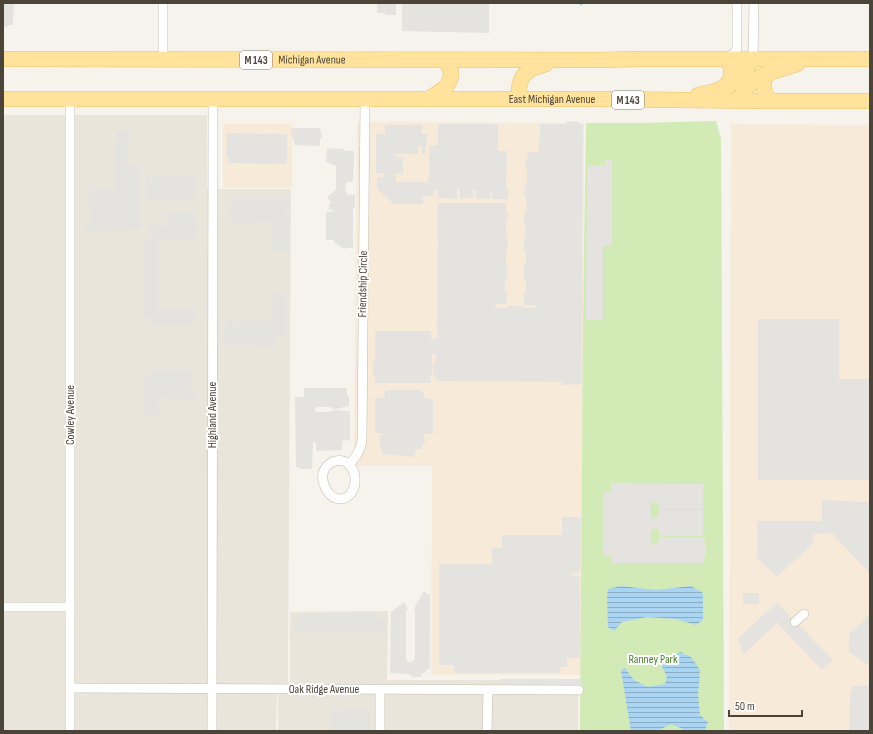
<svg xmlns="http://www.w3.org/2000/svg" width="873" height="734" font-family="'Sofia Sans Condensed',sans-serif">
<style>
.residential{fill:#eae5da}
.commercial{fill:#f7ead8}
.green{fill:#d2eab5}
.parking{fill:#e5e3e0}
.water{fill:url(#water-rules)}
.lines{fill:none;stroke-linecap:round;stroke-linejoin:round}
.stream{stroke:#a9d4f2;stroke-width:3}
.street-casing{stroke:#c2bbae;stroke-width:10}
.primary-casing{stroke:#e6c16a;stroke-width:16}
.street{stroke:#fff;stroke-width:9}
.primary{stroke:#ffe39c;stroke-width:15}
.labels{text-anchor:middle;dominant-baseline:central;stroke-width:4;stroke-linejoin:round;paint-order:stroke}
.shield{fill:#fff;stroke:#817c74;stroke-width:1}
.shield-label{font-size:11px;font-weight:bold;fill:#4b4439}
.street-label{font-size:12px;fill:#4b4439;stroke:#fff}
.park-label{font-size:12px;fill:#4a7f2a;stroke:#fff}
</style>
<defs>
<pattern id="water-rules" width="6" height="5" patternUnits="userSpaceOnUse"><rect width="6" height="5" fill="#a9d4f2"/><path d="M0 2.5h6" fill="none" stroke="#8caec5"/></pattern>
</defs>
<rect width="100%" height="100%" fill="#f6f3ec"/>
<g class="residential">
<polygon points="3,115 207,115 207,189 291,189 288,682 277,696 276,731 3,731"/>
<polygon points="388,611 387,680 578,680 578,731 278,731 278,696 290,681 290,612"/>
</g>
<g class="commercial">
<polygon points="357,122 584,123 581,675 431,675 432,466 354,466"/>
<rect x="223" y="124" width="69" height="64"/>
<polygon points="731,124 870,125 870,731 729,731"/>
</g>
<polygon class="green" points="716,121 721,139 724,731 580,731 583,317 586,123 639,123"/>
<g class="parking">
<polygon points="3,3 14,3 13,25 9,25 7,27 3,27"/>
<polygon points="377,3 396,3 396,15 386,15 384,13 377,13"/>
<polygon points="402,3 489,3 489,33 402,31"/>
<polygon points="567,121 579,122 579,124 583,124 582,384 562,385 562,382 437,381 436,377 433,375 433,362 436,361 437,357 436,355 432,353 432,375 430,376 431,383 375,383 375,376 373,375 373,362 375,360 375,331 431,331 431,339 435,339 437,338 438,203 506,203 506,211 508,212 507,223 506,225 506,237 508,239 507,251 506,252 506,266 508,266 507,278 505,280 505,291 507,293 507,304 497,304 495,306 497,308 508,308 509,306 522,306 524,308 537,308 537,307 535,305 524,305 524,293 526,291 526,280 524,278 524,266 526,264 526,253 524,250 524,239 526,237 526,226 524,223 525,211 527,210 526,197 524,195 525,184 527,183 527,170 525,168 528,152 538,152 539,151 540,124 566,124"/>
<polygon points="438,124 498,124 498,149 499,151 507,151 507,170 506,171 506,186 508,187 508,199 492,199 492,190 490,190 490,199 476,198 476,190 473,190 473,198 460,198 460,189 457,189 457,199 438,198 438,189 433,191 433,196 420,197 424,201 422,204 394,204 377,189 377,177 383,177 385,175 383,173 376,173 376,134 385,134 385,125 423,125 421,133 423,134 427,134 427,146 426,146 426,154 422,154 421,146 418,146 418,154 395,154 395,157 403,157 403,173 396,173 394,175 396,177 396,183 399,182 424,182 427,183 429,178 429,146 438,145"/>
<polygon points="291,128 320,128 322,138 320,139 320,146 294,145 294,140 292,138"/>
<polygon points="119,130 131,131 131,138 129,139 128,144 128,165 141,165 141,230 85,231 85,222 87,222 89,221 89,208 87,206 88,194 90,194 90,188 113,189 115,136"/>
<polygon points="227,133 287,134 287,164 228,163 228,156 226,155 226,148 227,146"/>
<polygon points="327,148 344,149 344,150 346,151 354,151 353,182 348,182 345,184 346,192 347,194 349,195 355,195 355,207 353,208 353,248 346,248 344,249 334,242 334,240 326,240 326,212 334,211 334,210 329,210 329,204 330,204 331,202 327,197 336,190 336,166 326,162"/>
<polygon points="605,160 612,160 612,246 603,246 603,320 586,320 587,165 605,165"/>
<polygon points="193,173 193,178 196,179 196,189 194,191 194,200 146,200 146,193 145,191 145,181 146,180 146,175 150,175 150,182 152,182 153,175 184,175"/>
<polygon points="232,198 290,198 290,210 286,210 286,215 290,216 289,251 272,251 272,227 275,223 231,224 231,217 229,214 230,204 232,203"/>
<polygon points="167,212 194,212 196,219 198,222 199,232 196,233 194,240 159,240 159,309 196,309 197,318 195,319 193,326 151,326 151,318 144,319 144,237 149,237 149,224 167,225"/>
<polygon points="272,292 287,293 287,335 278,336 277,337 277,347 225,346 225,341 223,339 223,330 225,329 225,320 233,321 233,328 237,327 236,321 271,321"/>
<polygon points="758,319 839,319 839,379 870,379 870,480 758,480"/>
<polygon points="151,370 194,370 194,376 193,376 188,384 193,393 195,393 195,399 159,398 158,415 144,415 144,378 151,374"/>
<polygon points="304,388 347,388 347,395 349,397 349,406 343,407 341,408 333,409 330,407 317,407 315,409 315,411 317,412 330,412 333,410 350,411 350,440 342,441 342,450 316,451 316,443 315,442 313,442 312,469 301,469 299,468 296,467 295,397 303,397 304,396"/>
<polygon points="385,390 421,390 421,393 424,393 424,398 433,399 433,434 424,434 423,437 426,440 421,449 416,449 414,457 382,454 382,449 380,447 380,436 382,435 393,434 382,434 382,433 375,433 375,398 384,398"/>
<polygon points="611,483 703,484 703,509 659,509 658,503 653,502 651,504 651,516 653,518 658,517 659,510 703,510 703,536 659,536 659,530 654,529 651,530 651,542 653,545 658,544 659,537 703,537 706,543 706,556 704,556 703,557 703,563 611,563 611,556 603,555 603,492 609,492 611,491"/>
<polygon points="822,500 870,502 870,574 832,533 814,534 812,544 777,577 757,558 757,521 822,521"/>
<polygon points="562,517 581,517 580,573 572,573 572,576 580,576 580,658 567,658 567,667 560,667 560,673 454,673 454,665 439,665 439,564 492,564 492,548 502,548 502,535 562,535"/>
<polygon points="423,592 425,592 428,595 430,593 430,668 422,674 421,677 412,677 411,675 408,674 390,673 391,612 404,602 408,609 406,611 406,659 408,662 412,662 415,659 415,613 414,609"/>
<rect x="743" y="593" width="16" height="11"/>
<polygon points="777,603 833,660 822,670 777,623 743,655 738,638"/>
<polygon points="377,612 377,619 378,620 380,618 384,618 386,624 386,633 377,633 375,631 295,631 295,621 298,621 299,613"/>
<polygon points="870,614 870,666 849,652 849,634"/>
<polygon points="501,679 581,679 581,696 499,696"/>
<polygon points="852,686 870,686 870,731 849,731 850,698"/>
<polygon points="329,707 337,707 338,710 355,709 355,707 365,707 365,710 370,710 370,731 330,731"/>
</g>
<g class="water">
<polygon points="621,586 656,590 691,586 703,593 703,620 696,625 676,619 647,617 622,622 614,631 608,627 607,597 608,589"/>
<polygon points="681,652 692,658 700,670 698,695 700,715 708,722 705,730 684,731 683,729 671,724 657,731 631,731 621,670 625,668 634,680 648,687 665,684 667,677 661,664 667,656"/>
</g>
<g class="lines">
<polyline class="stream" points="581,3 581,4"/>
<g class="street-casing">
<g id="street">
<polyline points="163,59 163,3"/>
<polyline points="726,59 735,52 737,49 737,3"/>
<polyline points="753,59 754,3"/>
<path d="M334,461C337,461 340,460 343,461C360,466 359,497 341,499C335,499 331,497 328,492C320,480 320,468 334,461Z"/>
<path d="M349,465C356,457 361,450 362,440L365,99"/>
<polyline points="3,607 70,607"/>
<polyline points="795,622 804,614"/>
<polyline points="70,688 579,690"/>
<polyline points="70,731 70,100"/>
<polyline points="212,731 213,99"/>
<polyline points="380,731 380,690"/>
<polyline points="487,731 488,690"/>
</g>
</g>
<g class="primary-casing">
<g id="primary">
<path id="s1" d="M3,59L597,60L639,59H870"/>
<path d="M725,87C739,80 745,72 753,59"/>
<path d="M698,95C711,92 731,90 731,74C732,68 730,63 726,59"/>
<path id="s2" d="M3,99H598L769,101H870"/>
<path d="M428,99C438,93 451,87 451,74C451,68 448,64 444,60"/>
<path d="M518,99C519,76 523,70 546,64"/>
<path d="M738,101C748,84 753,79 771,72"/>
<path d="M769,101C765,93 762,87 765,77L771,72L797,64"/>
</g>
</g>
<use href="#street" class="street"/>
<use href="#primary" class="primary"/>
</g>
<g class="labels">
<g class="shield">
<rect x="240" y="51" width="32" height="18" rx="3"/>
<rect x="612" y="91" width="32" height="18" rx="3"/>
</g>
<g class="shield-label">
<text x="256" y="60">M 143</text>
<text x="628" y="100">M 143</text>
</g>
<g class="street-label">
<text stroke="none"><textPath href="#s1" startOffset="309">Michigan Avenue</textPath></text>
<text stroke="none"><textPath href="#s2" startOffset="549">East Michigan Avenue</textPath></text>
<text transform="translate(363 284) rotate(-89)">Friendship Circle</text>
<text transform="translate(70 415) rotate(-90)">Cowley Avenue</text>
<text transform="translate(212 415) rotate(-90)">Highland Avenue</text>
<text x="324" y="689">Oak Ridge Avenue</text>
</g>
<g class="park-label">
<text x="653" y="659">Ranney Park</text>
</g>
</g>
<rect width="873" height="734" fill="none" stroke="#4b4439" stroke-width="8"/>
<path d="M729 710v6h73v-6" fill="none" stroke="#4b4439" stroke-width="2"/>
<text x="735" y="710" font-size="12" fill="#4b4439" stroke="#ffffff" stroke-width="3" paint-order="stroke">50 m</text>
</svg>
